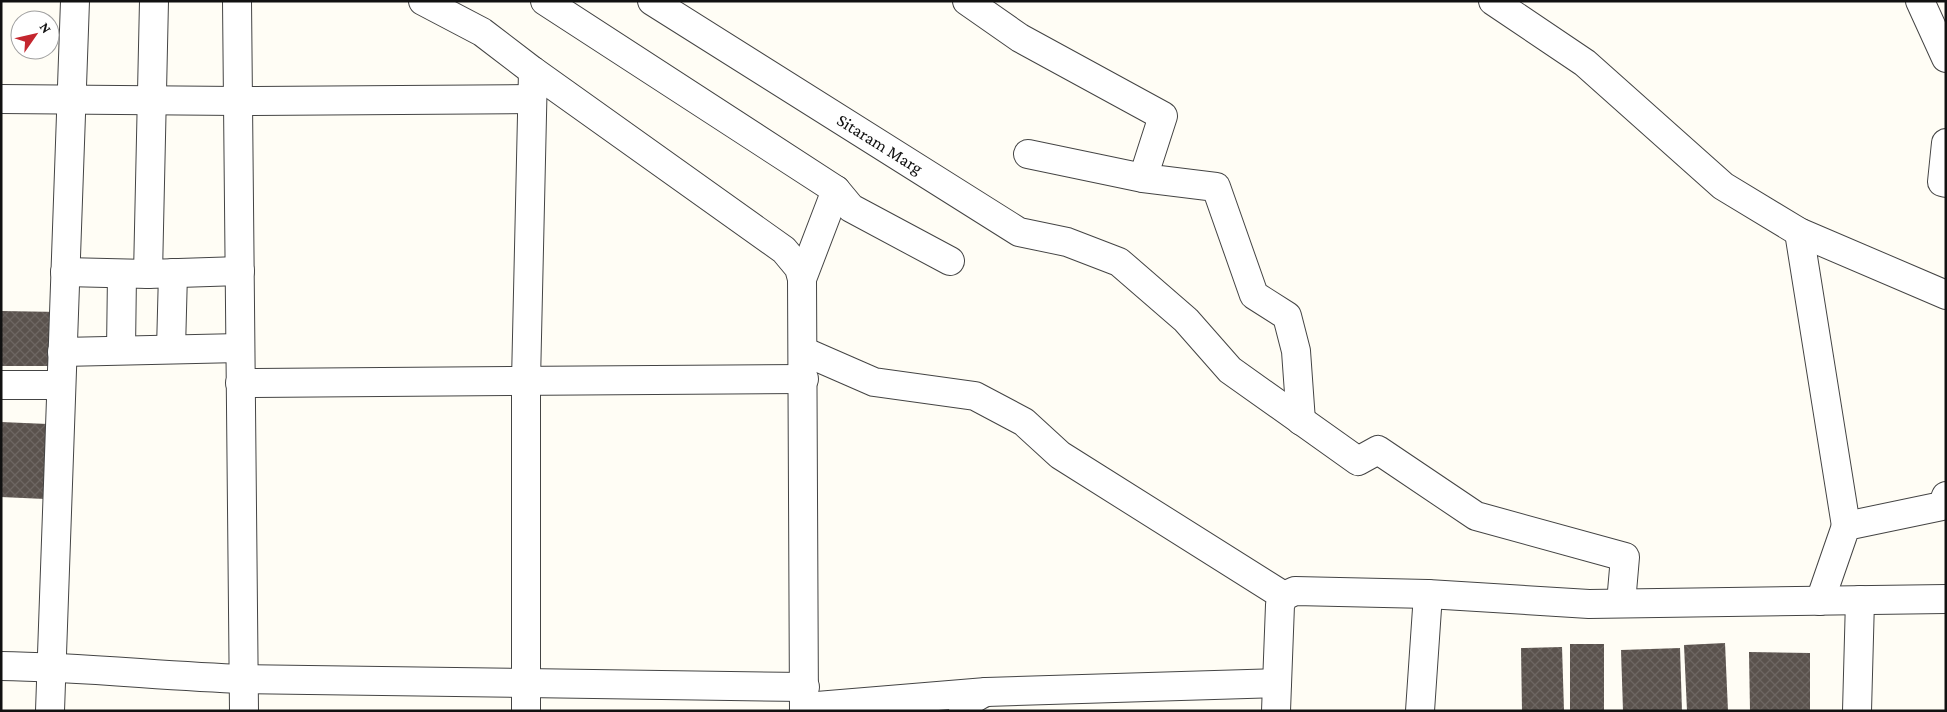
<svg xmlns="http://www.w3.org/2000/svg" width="1947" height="712" font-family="'Crimson Pro',serif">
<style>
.building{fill:url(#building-cross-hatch)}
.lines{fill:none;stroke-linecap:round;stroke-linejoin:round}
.minor-casing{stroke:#444;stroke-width:30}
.minor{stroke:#fff;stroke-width:28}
.labels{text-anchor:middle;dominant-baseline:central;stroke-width:5;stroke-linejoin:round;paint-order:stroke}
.street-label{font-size:18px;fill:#111;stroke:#fff}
</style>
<defs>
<pattern id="building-cross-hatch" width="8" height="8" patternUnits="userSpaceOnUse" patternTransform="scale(1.25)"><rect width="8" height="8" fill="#5a524d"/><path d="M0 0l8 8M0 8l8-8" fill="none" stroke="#6d6662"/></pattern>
</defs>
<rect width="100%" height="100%" fill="#fffdf5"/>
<g class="building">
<polygon points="1,311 61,312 62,366 1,366"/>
<polygon points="1,422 48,424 45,499 1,497"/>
<polygon points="1725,643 1728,711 1687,711 1684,645"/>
<rect x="1570" y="644" width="34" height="67"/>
<polygon points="1562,647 1564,711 1522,711 1521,648"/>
<polygon points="1680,648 1682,711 1623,711 1621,650"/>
<polygon points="1749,652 1810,653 1810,711 1750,711"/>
</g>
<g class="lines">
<g class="minor-casing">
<g id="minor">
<polyline points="237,1 244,711"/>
<polyline points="423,1 482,32 533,71 784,250 799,268 802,279 804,711"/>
<polyline points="545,1 836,190 851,208 950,261"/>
<polyline points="652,1 1019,232 1067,242 1119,262 1186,320 1230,370 1358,461 1378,450 1476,516 1625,557 1621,603"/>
<polyline points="967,1 1020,38 1163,116 1143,178 1216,187 1254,295 1287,316 1296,351 1301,421"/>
<polyline points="1493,1 1585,63 1723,186 1799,232 1946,295"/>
<polyline points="1920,1 1946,58"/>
<polyline points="1,99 238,101 531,99"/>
<polyline points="1946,143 1942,182 1946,183"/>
<polyline points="1028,154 1143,178"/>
<polyline points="1799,232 1846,526"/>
<polyline points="65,272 148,274 240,271"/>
<polyline points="148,274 154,1"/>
<polyline points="802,279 836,190"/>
<polyline points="171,349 173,273"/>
<polyline points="121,350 122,274"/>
<polyline points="803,351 874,382 975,396 1024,422 1060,455 1284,596"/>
<polyline points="62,352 240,348"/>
<polyline points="240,383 804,379"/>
<polyline points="1,385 61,385"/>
<polyline points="1820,601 1846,526 1942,506 1946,496"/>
<path d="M1,666C82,667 163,676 244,679L805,687"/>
<polyline points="805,707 986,692"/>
<polyline points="50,711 75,1"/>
<polyline points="526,711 526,381 533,71"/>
<path d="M963,711C967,701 977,696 986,692L1277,683"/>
<polyline points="1276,711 1280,605 1284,596 1295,591 1428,594 1589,604 1946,599"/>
<polyline points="1420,711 1428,594"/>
<polyline points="1857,711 1860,600"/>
</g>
</g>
<use href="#minor" class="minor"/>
</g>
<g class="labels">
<g class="street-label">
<text transform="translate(880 144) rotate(32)">Sitaram Marg</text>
</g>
</g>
<rect width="1947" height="712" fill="none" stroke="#111111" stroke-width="5"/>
<g transform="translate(35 35) rotate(56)"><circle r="24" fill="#ffffff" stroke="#a0a0a0"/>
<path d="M0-4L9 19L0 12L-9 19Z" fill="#c4262e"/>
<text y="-8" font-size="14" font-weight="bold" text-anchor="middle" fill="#111111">N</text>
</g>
</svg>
